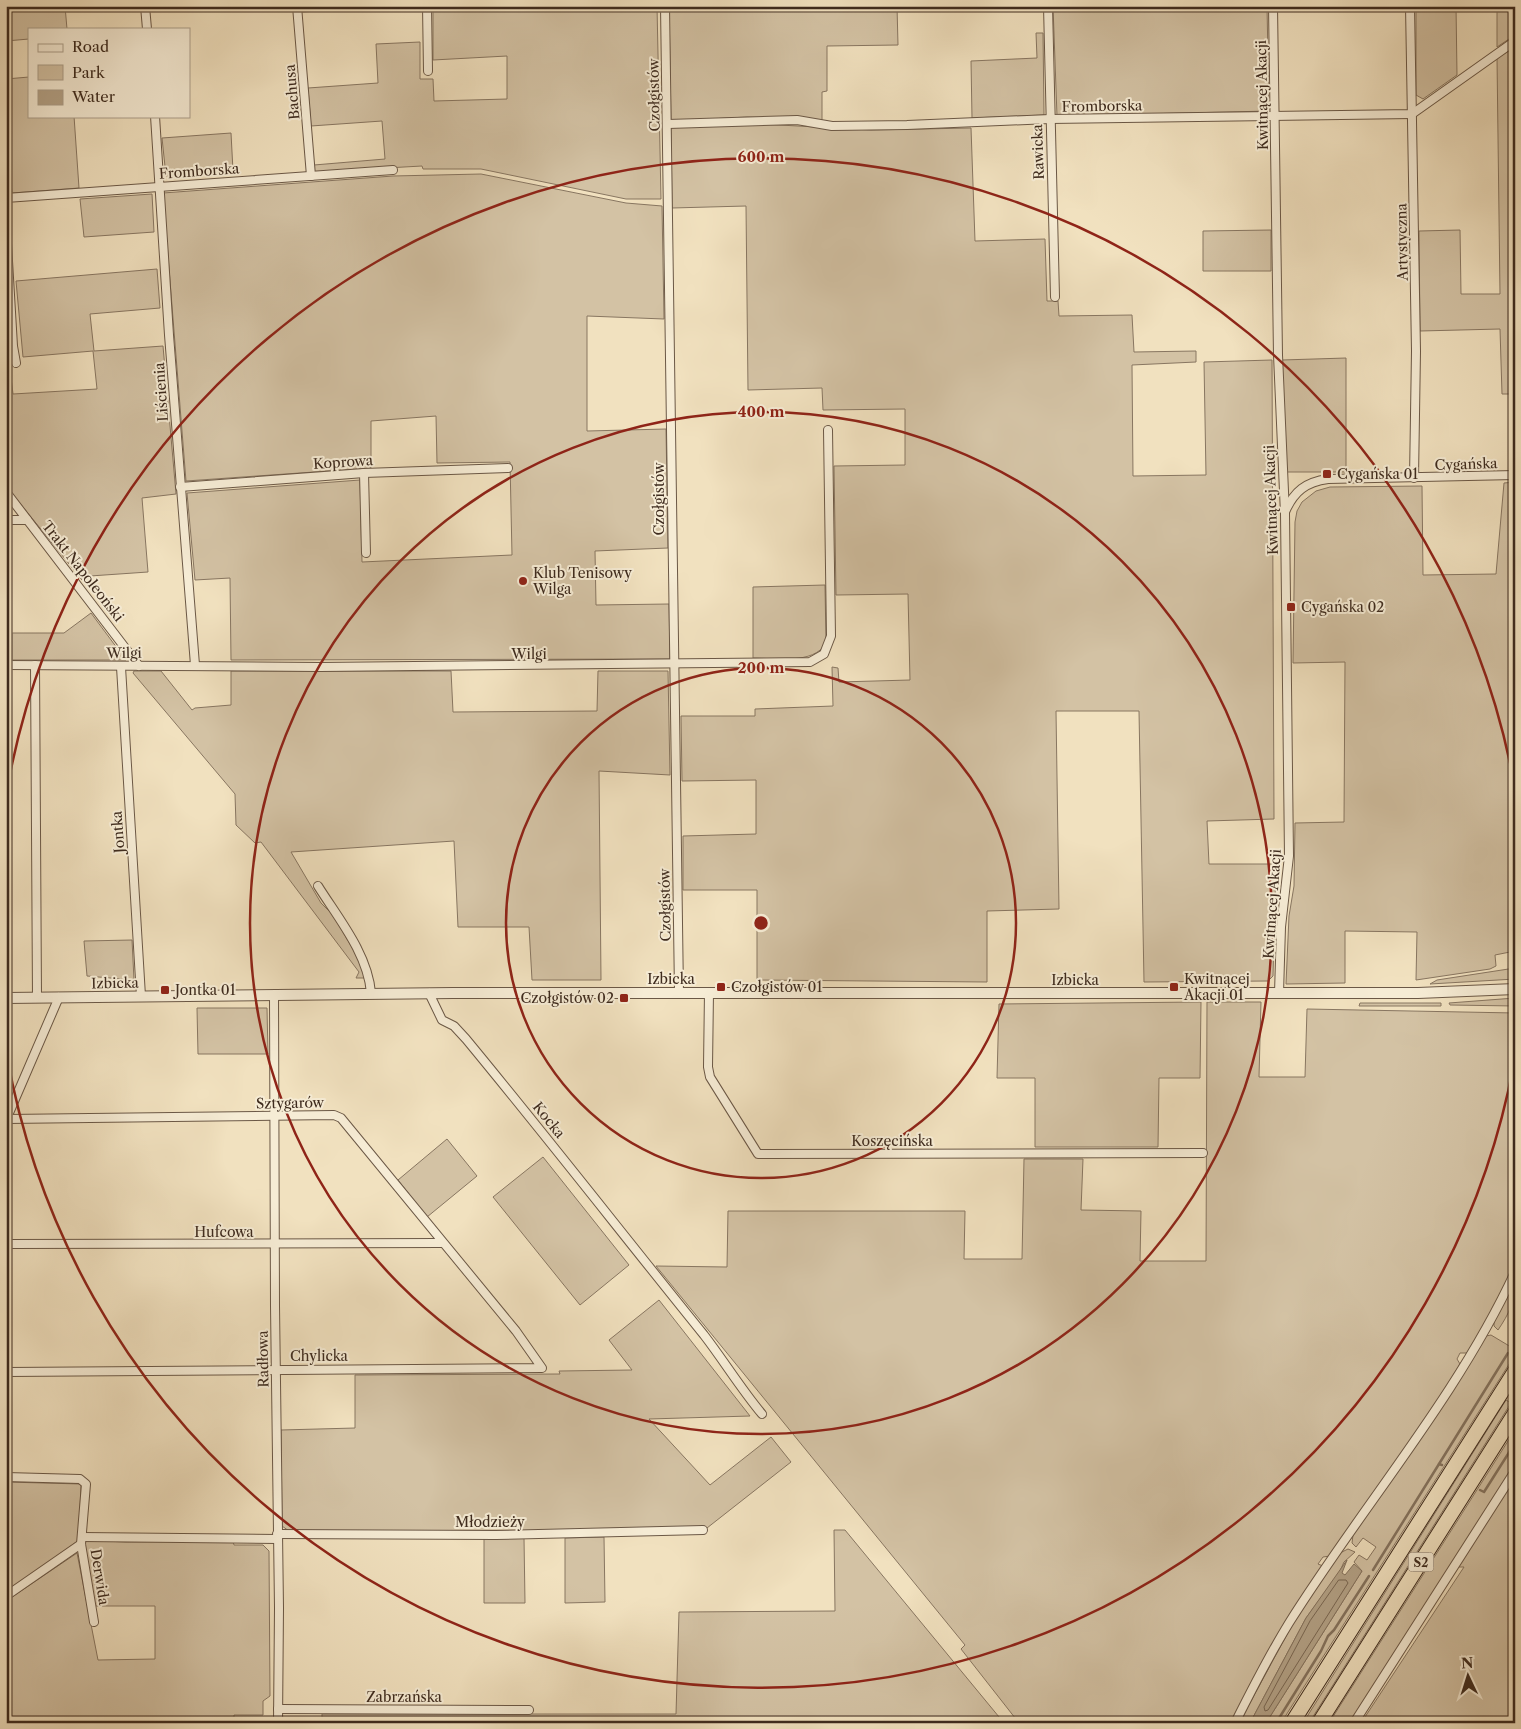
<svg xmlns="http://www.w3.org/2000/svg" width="1521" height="1729" font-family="'Libre Caslon Text',serif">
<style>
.green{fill:#d3c2a4;stroke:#887661}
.water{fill:#b4a388;stroke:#85735e}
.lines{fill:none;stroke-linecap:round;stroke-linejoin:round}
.shore{stroke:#796753;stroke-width:1}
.stream{stroke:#85735e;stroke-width:2.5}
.minor-casing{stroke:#6b5846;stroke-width:10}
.tertiary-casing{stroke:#6b5846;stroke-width:12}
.motorway-casing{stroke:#3e2b1e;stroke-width:16}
.minor{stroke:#f6ecd5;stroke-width:8}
.tertiary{stroke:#f6ecd5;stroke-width:10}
.motorway{stroke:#f1e1bf;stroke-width:14}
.ring{fill:none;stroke:#8f2418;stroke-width:2.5}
.poi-dot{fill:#8f2418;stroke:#f6ecd5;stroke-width:2}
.labels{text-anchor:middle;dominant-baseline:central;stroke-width:4;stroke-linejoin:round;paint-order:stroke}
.shield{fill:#f6ecd5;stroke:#756555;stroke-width:1}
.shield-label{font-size:12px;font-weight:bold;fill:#3e2b1e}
.street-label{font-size:14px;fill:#3e2b1e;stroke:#f6ecd5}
.poi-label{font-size:14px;fill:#3e2b1e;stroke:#f6ecd5;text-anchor:start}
.centre{fill:#8f2418;stroke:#f6ecd5;stroke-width:2.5}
.ring-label{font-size:15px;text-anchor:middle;font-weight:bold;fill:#8f2418;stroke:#f6ecd5;stroke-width:4;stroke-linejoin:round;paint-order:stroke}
</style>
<rect width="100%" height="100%" fill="#f1e1bf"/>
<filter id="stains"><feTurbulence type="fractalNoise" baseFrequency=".004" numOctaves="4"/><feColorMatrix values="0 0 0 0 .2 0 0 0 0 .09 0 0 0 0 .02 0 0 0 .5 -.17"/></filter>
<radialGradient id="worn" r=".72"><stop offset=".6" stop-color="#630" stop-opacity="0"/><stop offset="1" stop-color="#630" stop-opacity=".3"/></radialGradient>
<g class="green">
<polygon points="6,6 65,6 67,29 29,29 29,39 6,41"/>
<polygon points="301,6 373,6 373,7 302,12"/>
<polygon points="433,6 657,6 661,199 626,199 481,169 423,169 422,166 314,172 314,165 385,159 382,121 311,126 308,88 378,83 376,44 420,42 420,79 433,79 434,101 507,99 507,56 433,60"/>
<polygon points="669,6 897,6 898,45 827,46 827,91 822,92 822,120 747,117 671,121"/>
<polygon points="1053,6 1267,6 1269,111 1057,116"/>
<polygon points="1416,6 1456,6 1457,75 1423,99 1416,95"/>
<polygon points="1497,6 1515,6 1515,35 1497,47"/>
<polygon points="1036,33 1043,33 1044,115 972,118 971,61 1037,58"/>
<polygon points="1515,47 1515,394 1502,394 1500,329 1420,331 1419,231 1460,230 1461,294 1500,294 1497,58"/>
<polygon points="29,77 29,116 74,116 79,188 12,193 6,129 6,79"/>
<polygon points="761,124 871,130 971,128 975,241 1045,239 1047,301 1058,301 1059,316 1132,315 1134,352 1196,351 1196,362 1132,365 1133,476 1206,475 1204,362 1272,360 1274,819 1207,821 1209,864 1276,864 1273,976 1268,981 1144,982 1139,711 1056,711 1059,909 987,911 987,982 757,980 757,890 683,890 683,836 756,834 756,780 682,781 681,716 755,716 755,709 833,706 832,667 838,668 839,682 910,680 908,594 836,595 834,466 905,465 905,409 823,410 822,388 748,390 746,206 672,208 671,126"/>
<polygon points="231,133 233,171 166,176 162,138"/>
<polygon points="481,174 626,203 662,206 664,319 587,316 587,431 666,429 668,548 595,551 596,605 669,604 670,659 231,660 230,578 195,580 187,493 360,480 362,562 512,555 510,462 437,463 436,416 371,421 371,468 186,481 163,193 393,176"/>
<polygon points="152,194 154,232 84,237 80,199"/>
<polygon points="1271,230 1271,271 1203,271 1203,231"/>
<polygon points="157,269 160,308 90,314 94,351 163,346 176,494 142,498 148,572 90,576 82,580 6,486 6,337 13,394 97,389 93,351 23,357 16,281"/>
<polygon points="1346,358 1346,472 1284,472 1282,360"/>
<polygon points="1515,482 1515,959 1510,952 1495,955 1496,966 1490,969 1416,980 1417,932 1345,931 1345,983 1286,984 1289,916 1294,886 1295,823 1344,822 1345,662 1293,663 1295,522 1297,511 1302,502 1316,491 1330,487 1422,486 1423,575 1496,574 1504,483"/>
<path d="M825,585L826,643C814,665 774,658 753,658V587Z"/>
<polygon points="91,613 126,660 12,660 12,633 64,633"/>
<polygon points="134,671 161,671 192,710 195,708 231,705 231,671 451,671 453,712 597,711 598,671 668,671 670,775 599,771 601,980 532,980 529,927 458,927 454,841 291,852 321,903 333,915 364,968 366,978 356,978 359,972 261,842 255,843 236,825 235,794 133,673"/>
<polygon points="132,940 134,980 87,976 84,941"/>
<polygon points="1515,968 1515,979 1430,984 1437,980"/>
<polygon points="1515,998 1515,1006 1450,1005 1449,1003"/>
<polygon points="1201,1002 1200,1078 1159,1078 1158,1147 1035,1147 1035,1078 997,1078 999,1004"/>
<polygon points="1207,1002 1261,1002 1259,1077 1305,1077 1307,1009 1515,1013 1515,1265 1496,1305 1467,1353 1460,1353 1457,1359 1460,1364 1428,1417 1330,1556 1323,1557 1318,1564 1323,1566 1290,1615 1231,1723 1019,1723 961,1649 965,1645 656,1266 727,1267 728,1211 965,1211 964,1259 1022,1259 1024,1159 1083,1159 1081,1210 1141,1211 1140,1261 1206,1261"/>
<polygon points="1360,1003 1441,1003 1441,1006 1359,1006"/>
<polygon points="197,1008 267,1008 268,1054 198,1054"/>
<polygon points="447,1139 477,1176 427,1217 398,1180"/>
<polygon points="543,1157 629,1265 580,1305 493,1197"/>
<path d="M1515,1282C1515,1301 1509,1314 1498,1330L1494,1326V1321Z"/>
<polygon points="659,1300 750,1416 649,1419 710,1485 771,1437 791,1462 707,1528 529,1532 289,1531 282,1526 281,1430 355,1428 355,1375 560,1374 559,1371 632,1370 609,1340"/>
<polygon points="1491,1335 1511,1347 1513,1358 1281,1723 1266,1723 1362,1571 1354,1562 1359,1555 1367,1560 1376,1547 1363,1538 1356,1547 1352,1543 1353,1535 1436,1415 1486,1336"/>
<polygon points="1506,1400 1511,1403 1309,1723 1303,1723"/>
<polygon points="1515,1430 1515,1466 1351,1723 1329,1723"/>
<polygon points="1515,1477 1515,1723 1361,1723 1464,1567 1458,1567"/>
<polygon points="6,1482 81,1484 79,1540 6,1593"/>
<polygon points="834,1530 845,1530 1004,1723 322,1723 322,1714 676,1714 679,1612 835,1611"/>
<polygon points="604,1537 605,1602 565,1603 565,1538"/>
<polygon points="484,1538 524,1538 525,1603 484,1603"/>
<polygon points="84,1540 126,1542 233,1541 234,1545 263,1545 269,1551 270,1696 263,1701 263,1715 234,1715 234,1723 6,1723 6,1601 77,1553 98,1660 155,1659 155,1606 95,1606"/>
<polygon points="1348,1549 1355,1552 1344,1562 1339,1573 1306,1618 1250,1723 1239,1723 1297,1616 1340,1553"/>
</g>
<polygon class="water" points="1347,1560 1342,1573 1345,1575 1354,1564 1362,1571 1266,1723 1250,1723 1306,1618"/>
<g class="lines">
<polygon class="shore" points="1339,1580 1346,1580 1348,1583 1268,1710 1265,1711 1264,1707 1310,1621"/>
<g class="stream">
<polyline points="1513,1324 1514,1321"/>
<polyline points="1439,1464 1508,1353"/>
<polyline points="1480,1490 1484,1492 1515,1443"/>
<polyline points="1373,1570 1439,1464 1442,1465"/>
<polyline points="1276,1723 1321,1651 1328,1636 1334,1630 1369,1576"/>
</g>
<g class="minor-casing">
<g id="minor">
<polyline points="145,6 147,29"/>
<polyline points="297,6 311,176"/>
<polyline points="427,6 428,71"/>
<polyline points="665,6 679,993"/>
<polyline points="1048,6 1055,297"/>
<polyline points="1273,6 1278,355 1285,514 1289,856 1281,927 1279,993"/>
<polyline points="1410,6 1416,351 1414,478"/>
<polyline points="155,116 169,335 195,665"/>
<polyline points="668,124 797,120 832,126 907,125 1050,119 1412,114 1515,41"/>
<polyline points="6,198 393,170"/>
<polyline points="6,227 13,346 16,363"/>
<polyline points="364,473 366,553"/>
<polyline points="180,487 364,473 508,468"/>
<polyline points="6,492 139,666"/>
<path d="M1285,512C1294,491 1306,482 1328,479L1515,475"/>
<polyline points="6,520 27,520"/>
<polyline points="6,665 320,667 810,662 824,654 831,636 828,430"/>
<polyline points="35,665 37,997"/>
<polyline points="121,667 141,996"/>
<path d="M318,886C338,918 368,954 371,993"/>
<polyline points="709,992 708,1067 710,1077 758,1154 1203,1153"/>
<path d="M429,993L442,1020L454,1026L466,1039C547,1137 624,1236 704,1335C724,1361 741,1389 762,1414"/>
<polyline points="274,995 275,1306 279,1608 278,1723"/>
<polyline points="6,1120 59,997"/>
<polyline points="6,1244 441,1243"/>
<polyline points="6,1372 542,1368 516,1331 341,1118 334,1115 7,1119"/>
<polyline points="6,1477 80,1479 86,1484 81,1544 94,1622"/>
<polyline points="277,1534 496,1535 703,1530"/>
<polyline points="82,1537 278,1539"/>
<polyline points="6,1596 81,1544"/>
<polyline points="278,1709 529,1710"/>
<path d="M1235,1723C1252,1689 1270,1654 1289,1623C1363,1505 1456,1399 1515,1272"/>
<polyline points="1354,1723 1515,1471"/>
</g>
</g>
<g class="tertiary-casing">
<polyline id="tertiary" points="6,998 453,993 1418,993 1515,989"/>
</g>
<g class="motorway-casing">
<g id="motorway">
<polyline points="1292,1723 1515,1371"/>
<polyline points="1319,1723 1515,1413"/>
</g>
</g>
<use href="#minor" class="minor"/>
<use href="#tertiary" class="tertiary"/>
<use href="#motorway" class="motorway"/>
</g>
<g class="ring">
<circle cx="761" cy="923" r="255"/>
<circle cx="761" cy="923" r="511"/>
<path d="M1514 1063A766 766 0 0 1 7 1056M7 790A766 766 0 0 1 1514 783"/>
</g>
<g class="poi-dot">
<rect x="1322" y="469" width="10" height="10" rx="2.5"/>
<circle cx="523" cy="581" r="5"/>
<rect x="1286" y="602" width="10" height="10" rx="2.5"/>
<rect x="716" y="982" width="10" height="10" rx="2.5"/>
<rect x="1169" y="982" width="10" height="10" rx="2.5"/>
<rect x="160" y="985" width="10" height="10" rx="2.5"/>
<rect x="619" y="993" width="10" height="10" rx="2.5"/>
</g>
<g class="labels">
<rect class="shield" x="1408.5" y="1552.5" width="25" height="19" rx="4"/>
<g class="shield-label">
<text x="1421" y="1562">S2</text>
</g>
<g class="street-label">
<text transform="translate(292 92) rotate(-95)">Bachusa</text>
<text transform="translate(654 95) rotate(-91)">Czołgistów</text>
<text transform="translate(1262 95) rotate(-91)">Kwitnącej Akacji</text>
<text transform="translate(1102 106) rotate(-1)">Fromborska</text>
<text transform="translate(1038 152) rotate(-92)">Rawicka</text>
<text transform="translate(199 171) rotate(-4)">Fromborska</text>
<text transform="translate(1402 242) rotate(-91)">Artystyczna</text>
<text transform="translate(161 392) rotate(-94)">Liścienia</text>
<text transform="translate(343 462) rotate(-4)">Koprowa</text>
<text transform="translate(1466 464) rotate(-2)">Cygańska</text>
<text transform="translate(659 499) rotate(-90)">Czołgistów</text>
<text transform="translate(1271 500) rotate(-92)">Kwitnącej Akacji</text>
<text transform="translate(83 571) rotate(52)">Trakt Napoleoński</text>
<text transform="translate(124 653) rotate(-1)">Wilgi</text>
<text x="529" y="654">Wilgi</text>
<text transform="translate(118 832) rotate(-94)">Jontka</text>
<text transform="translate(1272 904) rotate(-86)">Kwitnącej Akacji</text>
<text transform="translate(665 905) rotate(-91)">Czołgistów</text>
<text x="671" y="979">Izbicka</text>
<text x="1075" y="980">Izbicka</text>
<text transform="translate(115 983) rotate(-1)">Izbicka</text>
<text transform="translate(290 1103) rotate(-1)">Sztygarów</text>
<text transform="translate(549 1120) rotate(51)">Kocka</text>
<text x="892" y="1141">Koszęcińska</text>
<text x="224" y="1232">Hufcowa</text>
<text x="319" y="1356">Chylicka</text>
<text transform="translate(263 1359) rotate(-91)">Radłowa</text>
<text x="490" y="1522">Młodzieży</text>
<text transform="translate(100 1577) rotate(81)">Derwida</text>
<text x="404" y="1697">Zabrzańska</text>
</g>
<g class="poi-label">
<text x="1337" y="474">Cygańska 01</text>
<text x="533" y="573">Klub Tenisowy<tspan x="533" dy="16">Wilga</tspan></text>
<text x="1301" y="607">Cygańska 02</text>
<text x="1184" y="979">Kwitnącej<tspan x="1184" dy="16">Akacji 01</tspan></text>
<text x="731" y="987">Czołgistów 01</text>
<text x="175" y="990">Jontka 01</text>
<text x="614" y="998" text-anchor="end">Czołgistów 02</text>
</g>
</g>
<circle cx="761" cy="923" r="8" class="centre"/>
<g class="ring-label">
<text x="761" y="162">600 m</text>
<text x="761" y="417">400 m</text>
<text x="761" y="673">200 m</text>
</g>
<rect width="1521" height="1729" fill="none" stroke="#f1e1bf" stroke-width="25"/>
<rect x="8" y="8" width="1506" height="1714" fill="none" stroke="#3e2b1e" stroke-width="2.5"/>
<rect x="12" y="12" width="1496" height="1704" fill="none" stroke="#3e2b1e"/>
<rect x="28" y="28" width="162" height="90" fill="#f6ecd5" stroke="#ac9f8c"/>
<rect x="38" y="44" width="25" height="8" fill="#f6ecd5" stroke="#ac9f8c"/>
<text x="72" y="52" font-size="15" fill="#3e2b1e">Road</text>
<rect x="38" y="65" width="25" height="15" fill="#d3c2a4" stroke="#ac9f8c"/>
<text x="72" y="78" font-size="15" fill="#3e2b1e">Park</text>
<rect x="38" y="90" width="25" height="15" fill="#b4a388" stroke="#ac9f8c"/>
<text x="72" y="102" font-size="15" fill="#3e2b1e">Water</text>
<g transform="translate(1468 1676) rotate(356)" stroke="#f6ecd5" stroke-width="4" paint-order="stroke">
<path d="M0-4L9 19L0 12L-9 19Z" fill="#3e2b1e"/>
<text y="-8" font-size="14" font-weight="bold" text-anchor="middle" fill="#3e2b1e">N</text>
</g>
<rect width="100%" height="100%" filter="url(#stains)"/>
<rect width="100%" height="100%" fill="url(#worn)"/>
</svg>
